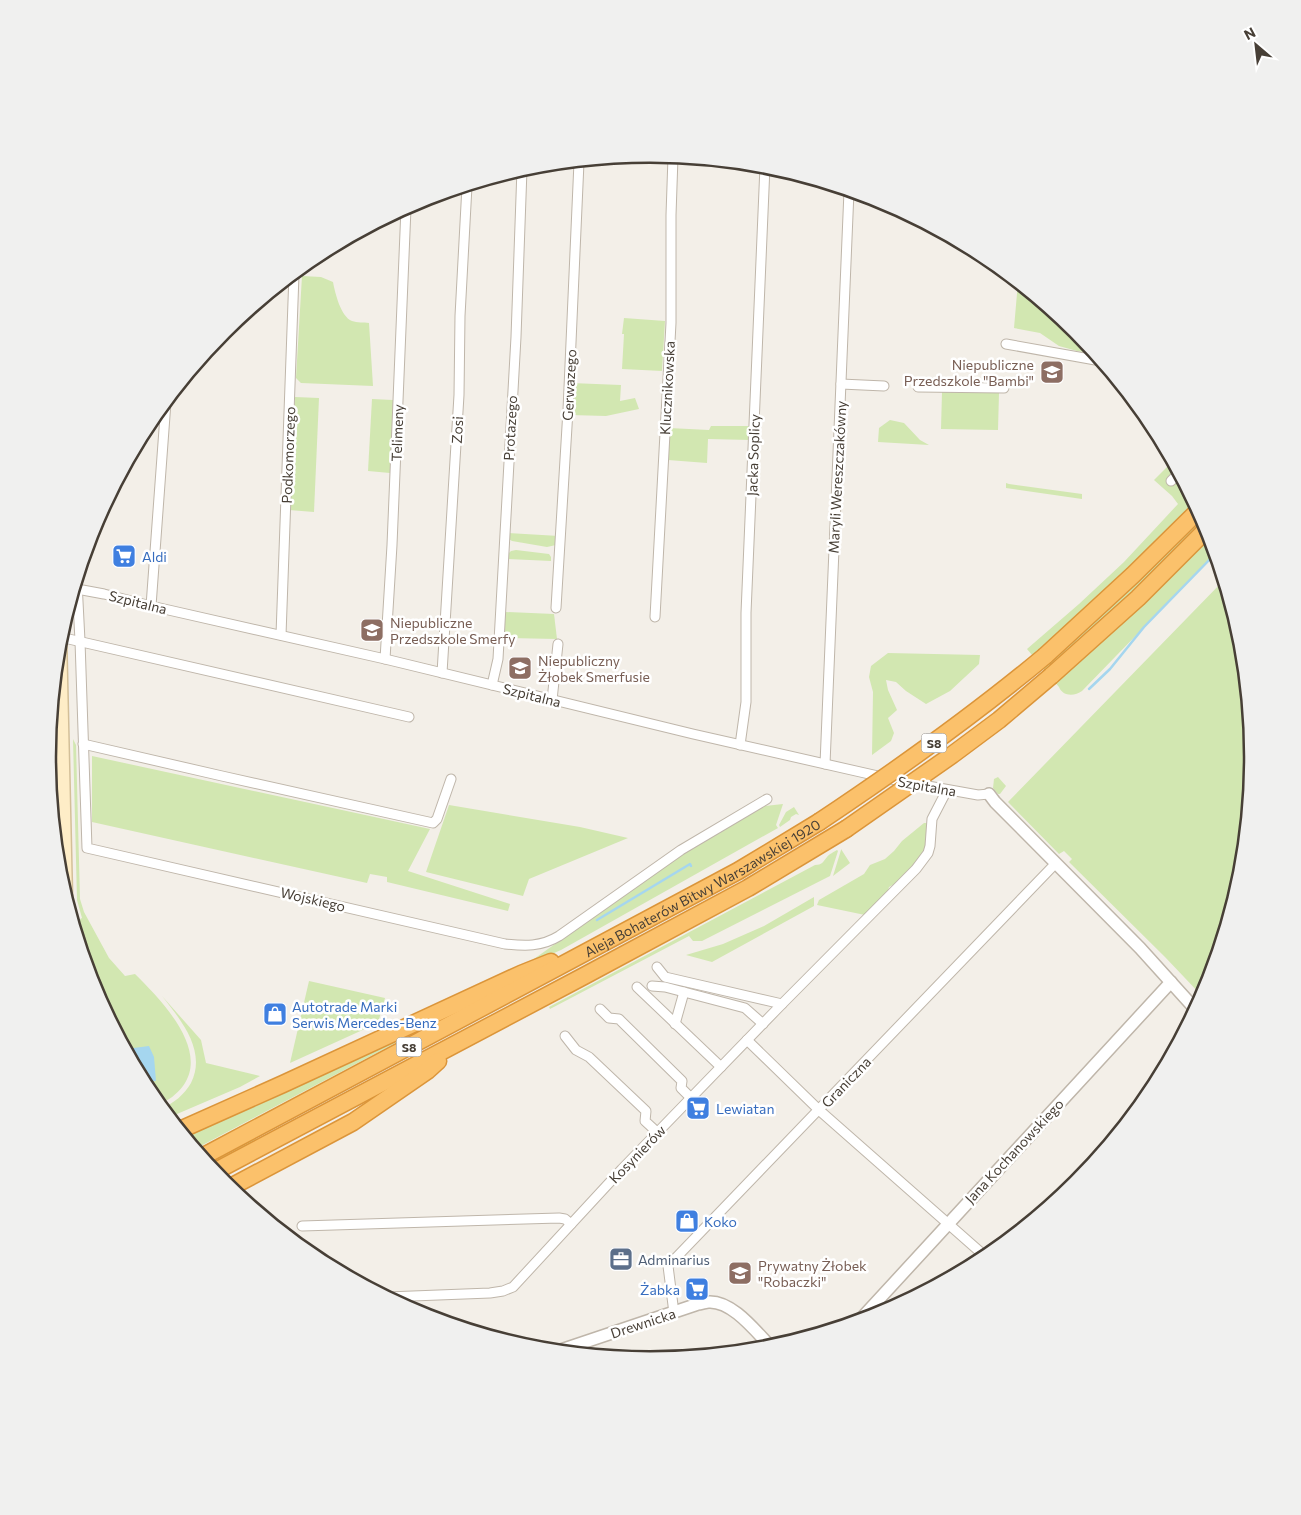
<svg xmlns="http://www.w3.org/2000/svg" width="1301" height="1515" font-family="Commissioner,sans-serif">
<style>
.green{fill:#d2e7b1}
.water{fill:#a5d6ef}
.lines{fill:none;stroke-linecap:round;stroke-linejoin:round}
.stream{stroke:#a5d6ef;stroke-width:2.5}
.minor-casing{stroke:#bfb6aa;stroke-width:11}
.tertiary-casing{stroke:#bfb6aa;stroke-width:14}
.secondary-casing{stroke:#d3bf98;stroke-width:15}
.motorway-casing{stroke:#db953a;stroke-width:19}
.minor{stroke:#fff;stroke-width:9}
.tertiary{stroke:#fff;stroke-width:11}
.secondary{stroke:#feedc7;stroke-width:12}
.motorway{stroke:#fbc16b;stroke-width:16}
.motorway-bridge-casing{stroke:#db953a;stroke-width:19;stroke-linecap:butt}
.motorway-bridge{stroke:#fbc16b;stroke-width:16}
.labels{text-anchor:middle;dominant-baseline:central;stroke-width:5;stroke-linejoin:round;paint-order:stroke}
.shield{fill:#fff;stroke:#7e7972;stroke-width:1}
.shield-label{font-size:12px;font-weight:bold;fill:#473f36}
.education-label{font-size:14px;fill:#785e54;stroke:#fff;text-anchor:start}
.street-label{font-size:14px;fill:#473f36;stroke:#fff}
.shop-label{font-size:14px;fill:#366cbe;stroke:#fff;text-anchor:start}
.service-label{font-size:14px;fill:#4e5e75;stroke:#fff;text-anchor:start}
.rim{fill:none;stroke:#473f36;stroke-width:2.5}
</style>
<rect width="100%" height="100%" fill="#f3efe8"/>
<g class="green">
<path d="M302,276L321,277L333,282C335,293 341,317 352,321C357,323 364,322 369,323L373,386L301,383L296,378Z"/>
<polygon points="1018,282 1077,331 1090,347 1089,353 1077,351 1059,346 1040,333 1014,328"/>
<polygon points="624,318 665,321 662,371 622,369 624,334 622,334"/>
<polygon points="571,383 621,385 620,401 635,398 639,409 606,416 570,415"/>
<polygon points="942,392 999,393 998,430 941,429"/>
<polygon points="295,397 319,398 314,512 289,510"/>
<polygon points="372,399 393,400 390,473 368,471"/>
<polygon points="890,420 904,423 920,440 929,445 878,442 879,428"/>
<polygon points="711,426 751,426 750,440 708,439 707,463 668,460 669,428 709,430"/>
<path d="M1173,461L1208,527L1216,553L1082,691C1075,696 1063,697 1059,687L1027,649L1079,604L1124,562L1178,504L1172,496L1154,480Z"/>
<polygon points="1006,483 1009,484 1082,494 1082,499 1006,488"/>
<polygon points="508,533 559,536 556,545 547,547 512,541 509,539"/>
<polygon points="516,550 549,554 551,557 551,561 507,559 508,554 511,551"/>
<polygon points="1224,580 1242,640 1253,758 1242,875 1207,989 1203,997 1165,957 1069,862 1072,859 1064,851 1059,854 1008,802"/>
<polygon points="505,612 554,614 557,639 505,638"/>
<polygon points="888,653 980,655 979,664 950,691 926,704 906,691 896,682 886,680 888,690 897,710 888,718 894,733 891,741 872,755 873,692 869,677 871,666"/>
<path d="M55,684L59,871C53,809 49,746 55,684Z"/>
<path d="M73,739L76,745L80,899L84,912L109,958L125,976L135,974C160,999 210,1049 183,1086C176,1095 169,1100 159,1104L149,1092L93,988L74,925L75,922L82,918L77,900Z"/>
<polygon points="92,756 430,829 408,871 510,904 508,911 387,882 387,877 370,874 367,883 92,822"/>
<polygon points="998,777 1006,786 1000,794 998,794 993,788 994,779"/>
<polygon points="783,804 776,825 778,828 561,950 524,966 672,861 750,813 765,806"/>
<polygon points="449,805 580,827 628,838 529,879 523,896 426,872"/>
<polygon points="794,807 799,815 796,814 791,817 790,820 780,827 779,825 786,812"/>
<polygon points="924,823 929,823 925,850 919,860 898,882 889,887 888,891 865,915 817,905 819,900 864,874 870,865 885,859 894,851 902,841"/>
<polygon points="841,849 850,863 833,876 841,850"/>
<path d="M837,850L838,851L830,876L702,941H693L689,936L550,1009L549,1007L815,865C822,865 823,862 827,857C829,854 834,852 837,850Z"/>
<polygon points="814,897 814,906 712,962 686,955 723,944 764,926"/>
<polygon points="309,981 385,998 378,1023 290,1063"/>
<path d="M162,996L201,1040L206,1063L260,1076L240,1087L170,1117L162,1108C174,1103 184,1095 191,1083C207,1051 181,1020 162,996Z"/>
<polygon points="471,1003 195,1149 184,1135"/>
<polygon points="388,1092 366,1108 225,1184 222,1182 363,1107 363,1105"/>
<polygon points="256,1138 257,1141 210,1166 207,1163"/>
</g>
<polygon class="water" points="149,1046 154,1057 156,1081 143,1082 126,1049"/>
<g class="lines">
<g class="stream">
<polyline points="1089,689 1110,669 1144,627 1216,553"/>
<polyline points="597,920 690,864 691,866"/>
</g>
<g class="minor-casing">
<g id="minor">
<polyline points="614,158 688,158"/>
<polyline points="1006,344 1101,361"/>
<polyline points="841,384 884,386"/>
<polyline points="918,387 1004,388"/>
<polyline points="1171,481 1179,473"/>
<path d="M77,582L80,641L87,848L505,944C525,946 541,947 559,936L681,850L767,799"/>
<polyline points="77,589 104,594 151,606 385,659 693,734 900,781 978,795 989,794"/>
<polyline points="151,606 166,402"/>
<polyline points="556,608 568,410 579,162"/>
<polyline points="655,617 671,323 671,215 673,157"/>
<polyline points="281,635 294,274"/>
<polyline points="60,637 409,717"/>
<polyline points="385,659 392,545 406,208"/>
<polyline points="442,673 459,395 460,316 467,186"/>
<polyline points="492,685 498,659 516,337 522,169"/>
<polyline points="552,700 558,644"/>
<polyline points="83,744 222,776 433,823 437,819 451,779"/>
<polyline points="740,745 746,702 746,613 765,166"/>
<polyline points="825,764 849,191"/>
<polyline points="657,967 665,977 782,1004"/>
<polyline points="652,986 665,987 745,1008 763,1024"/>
<polyline points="637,987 721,1067"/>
<polyline points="600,1009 609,1018 619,1019 682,1081 681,1088 691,1098"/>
<polyline points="675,1024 684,992"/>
<polyline points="565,1036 576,1050 589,1057 646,1111 645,1121 658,1133"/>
<polyline points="747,1040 819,1110 987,1258"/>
<polyline points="302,1226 559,1218 565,1219 571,1224"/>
<polyline points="387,1297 490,1293 503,1291 513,1287 622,1169 782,1004 916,869 928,853 930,846 932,819 947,790"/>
<polyline points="674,1313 668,1266 1056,863"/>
</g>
</g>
<g class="tertiary-casing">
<g id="tertiary">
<polyline points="989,794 995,802 1140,948 1196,1010"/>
<polyline points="858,1322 1171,982"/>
<path d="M558,1351L698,1304C701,1304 706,1302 709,1302C733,1301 756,1332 772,1348"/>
</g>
</g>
<g class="secondary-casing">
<polyline id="secondary" points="60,635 66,898"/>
</g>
<g class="motorway-casing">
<g id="motorway">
<polyline points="1045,656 1133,575 1199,510"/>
<polyline points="1051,676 1138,598 1208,528"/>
<polyline points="180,1130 283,1084 521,974 551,962"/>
<path id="s1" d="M202,1157L738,871L819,822"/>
<polyline points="214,1172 584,976 748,888 846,829"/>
<polyline points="229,1188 353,1122 427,1071 438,1061"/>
</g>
</g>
<use href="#minor" class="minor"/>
<use href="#tertiary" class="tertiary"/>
<use href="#secondary" class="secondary"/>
<use href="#motorway" class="motorway"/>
<g class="motorway-bridge-casing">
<g id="motorway-bridge">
<path d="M819,822C897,770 973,716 1045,656"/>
<polyline points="846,829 952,755 999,720 1051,676"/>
</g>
</g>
<use href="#motorway-bridge" class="motorway-bridge"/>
</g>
<defs>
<g id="school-square" transform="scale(1.25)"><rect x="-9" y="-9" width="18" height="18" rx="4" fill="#8d6e63" stroke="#fff"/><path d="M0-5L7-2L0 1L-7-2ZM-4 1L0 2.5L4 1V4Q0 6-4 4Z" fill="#fff"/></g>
<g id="supermarket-square" transform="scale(1.25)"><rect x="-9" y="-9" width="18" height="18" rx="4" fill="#3f7fe0" stroke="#fff"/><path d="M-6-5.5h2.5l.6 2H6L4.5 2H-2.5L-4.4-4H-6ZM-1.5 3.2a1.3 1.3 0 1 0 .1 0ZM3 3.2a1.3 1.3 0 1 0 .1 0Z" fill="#fff"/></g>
<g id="shop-square" transform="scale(1.25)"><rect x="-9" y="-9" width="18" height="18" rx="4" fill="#3f7fe0" stroke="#fff"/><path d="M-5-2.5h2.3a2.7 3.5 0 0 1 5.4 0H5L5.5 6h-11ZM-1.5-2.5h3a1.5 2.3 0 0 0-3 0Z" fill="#fff"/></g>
<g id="office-square" transform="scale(1.25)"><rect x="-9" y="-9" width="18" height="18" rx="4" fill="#5c6f8a" stroke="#fff"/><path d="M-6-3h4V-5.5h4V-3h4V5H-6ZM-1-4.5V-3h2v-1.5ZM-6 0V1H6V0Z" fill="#fff"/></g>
</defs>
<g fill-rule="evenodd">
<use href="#school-square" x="1052" y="372"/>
<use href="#supermarket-square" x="124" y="556"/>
<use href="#school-square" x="372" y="630"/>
<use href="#school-square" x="520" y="668"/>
<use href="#shop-square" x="275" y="1014"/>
<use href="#supermarket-square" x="698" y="1108"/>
<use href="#shop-square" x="687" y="1221"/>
<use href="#office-square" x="621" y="1259"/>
<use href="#school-square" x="740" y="1273"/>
<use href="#supermarket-square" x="697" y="1289"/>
</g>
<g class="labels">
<g class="shield">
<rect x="921.5" y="733.5" width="25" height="19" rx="4"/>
<rect x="396.5" y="1037.5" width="25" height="19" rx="4"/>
</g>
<g class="shield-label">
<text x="934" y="743">S8</text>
<text x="409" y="1047">S8</text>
</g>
<g class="education-label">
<text x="1034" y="364" text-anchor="end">Niepubliczne<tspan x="1034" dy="16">Przedszkole "Bambi"</tspan></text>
<text x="390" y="622">Niepubliczne<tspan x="390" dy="16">Przedszkole Smerfy</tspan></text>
<text x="538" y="660">Niepubliczny<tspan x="538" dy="16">Żłobek Smerfusie</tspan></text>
<text x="758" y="1265">Prywatny Żłobek<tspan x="758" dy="16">"Robaczki"</tspan></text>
</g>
<g class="street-label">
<text transform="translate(569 385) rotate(-87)">Gerwazego</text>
<text transform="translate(667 388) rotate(-87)">Klucznikowska</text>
<text transform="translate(510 428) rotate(-87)">Protazego</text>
<text transform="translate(457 430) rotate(-87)">Zosi</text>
<text transform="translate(397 433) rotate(-88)">Telimeny</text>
<text transform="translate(288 455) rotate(-88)">Podkomorzego</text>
<text transform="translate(753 455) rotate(-88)">Jacka Soplicy</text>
<text transform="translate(837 477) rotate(-87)">Maryli Wereszczakówny</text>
<text transform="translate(138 602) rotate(14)">Szpitalna</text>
<text transform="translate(532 695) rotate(14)">Szpitalna</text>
<text transform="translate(927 786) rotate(10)">Szpitalna</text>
<text stroke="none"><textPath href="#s1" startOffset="568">Aleja Bohaterów Bitwy Warszawskiej 1920</textPath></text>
<text transform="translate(313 899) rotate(13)">Wojskiego</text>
<text transform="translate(846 1082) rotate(-46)">Graniczna</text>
<text transform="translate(1014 1151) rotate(-47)">Jana Kochanowskiego</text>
<text transform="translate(637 1154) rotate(-46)">Kosynierów</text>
<text transform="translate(643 1323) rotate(-18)">Drewnicka</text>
</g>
<g class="shop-label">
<text x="142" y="556">Aldi</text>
<text x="292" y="1006">Autotrade Marki<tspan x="292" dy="16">Serwis Mercedes-Benz</tspan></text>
<text x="716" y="1108">Lewiatan</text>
<text x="704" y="1221">Koko</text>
<text x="680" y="1289" text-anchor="end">Żabka</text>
</g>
<g class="service-label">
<text x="638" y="1259">Adminarius</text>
</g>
</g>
<path d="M0 0H1301V1515H0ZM56 757a594 594 0 1 1 1188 0a594 594 0 1 1-1188 0Z" fill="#f0f0ef" fill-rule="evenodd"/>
<path class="rim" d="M56 757a594 594 0 1 1 1188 0a594 594 0 1 1-1188 0Z"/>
<g transform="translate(1256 45) rotate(332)" stroke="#ffffff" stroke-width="4" paint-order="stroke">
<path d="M0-4L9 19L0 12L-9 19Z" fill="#473f36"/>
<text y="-8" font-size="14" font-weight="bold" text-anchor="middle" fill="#473f36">N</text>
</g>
</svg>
